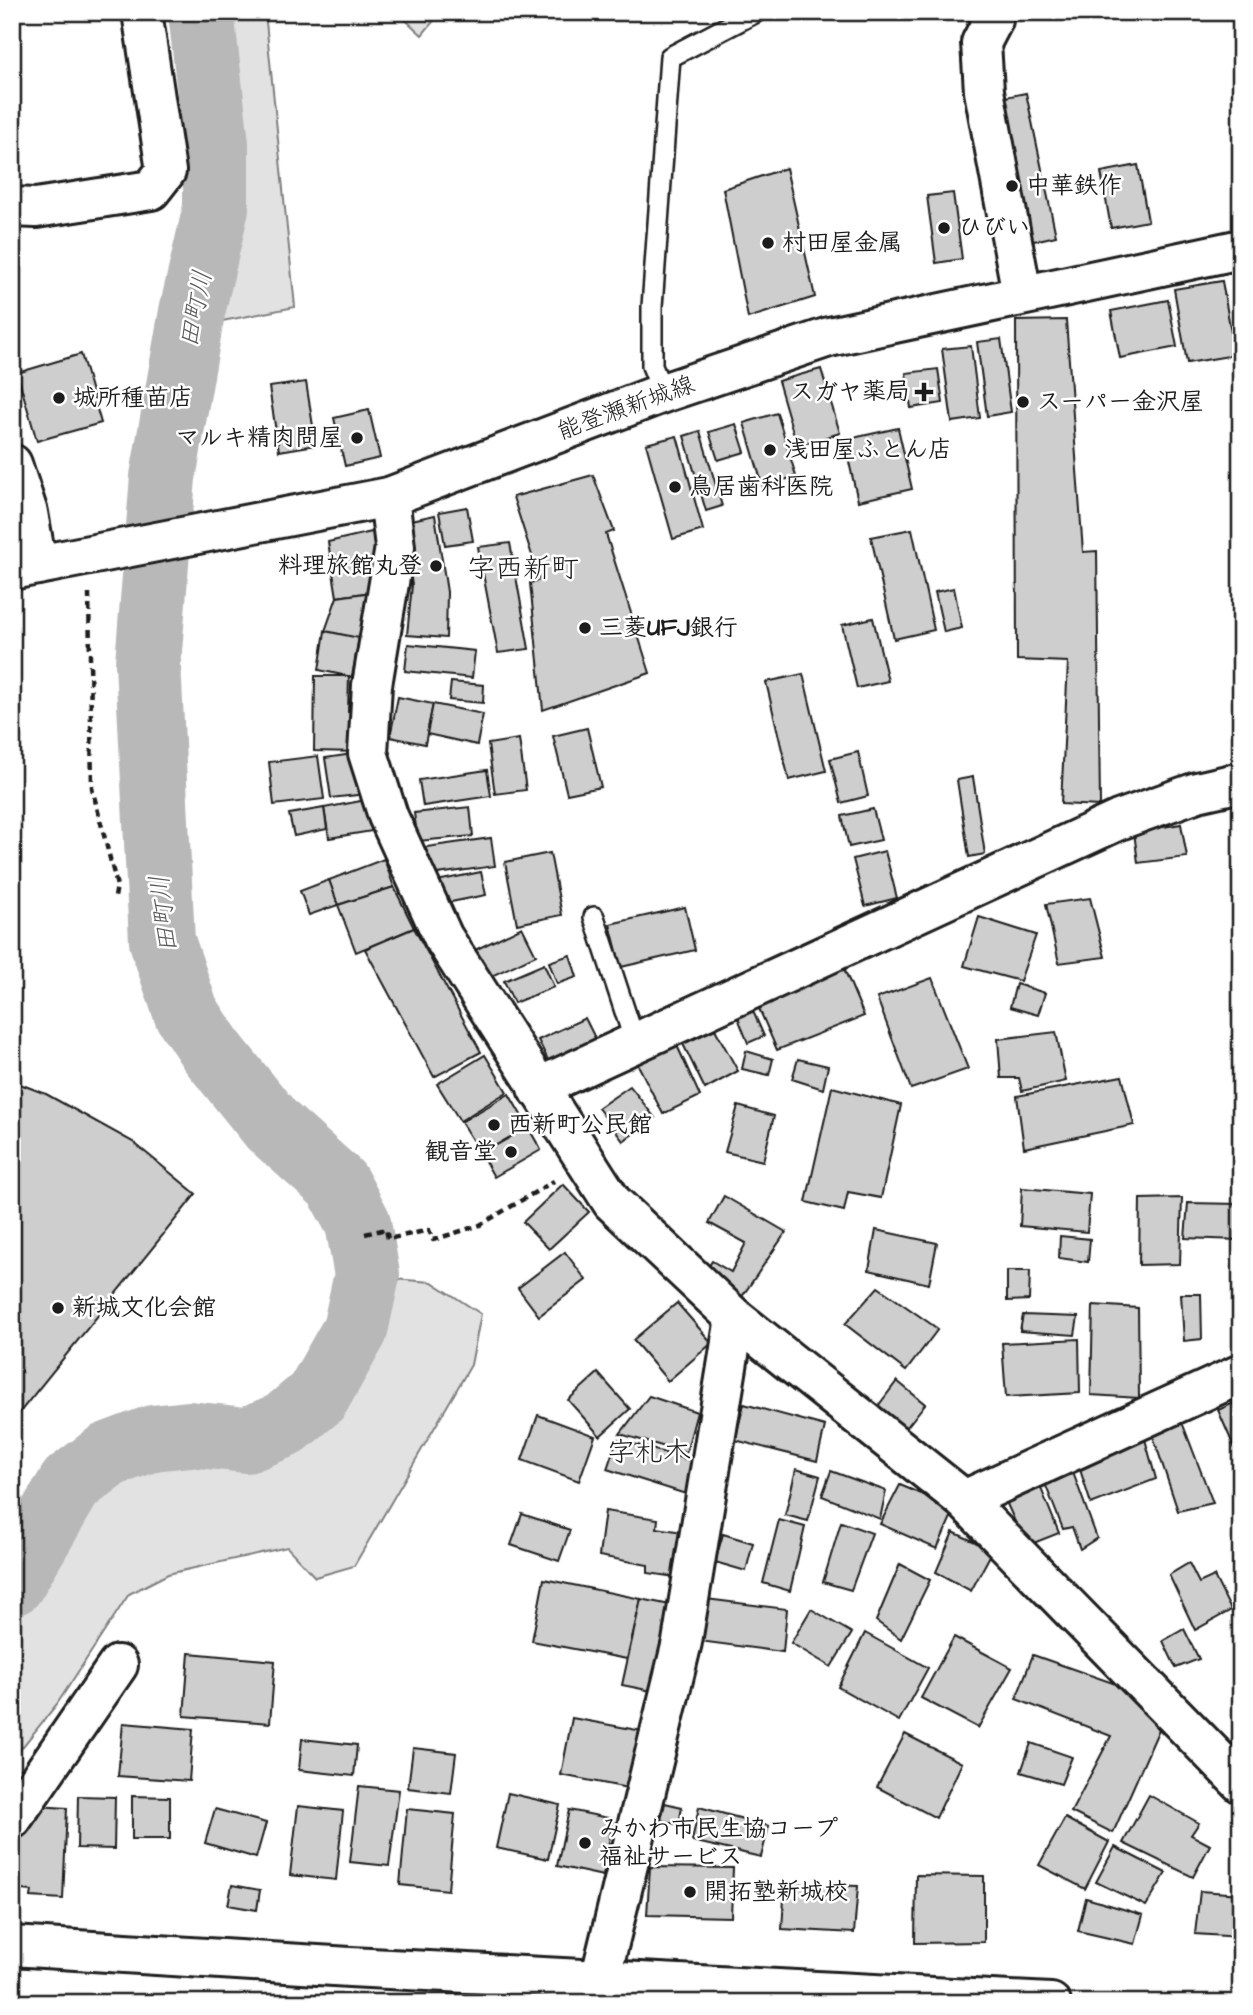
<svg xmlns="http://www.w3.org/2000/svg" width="1253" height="2015" font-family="'Architects Daughter','Klee One',sans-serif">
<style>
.green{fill:#e2e2e2;stroke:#7f7f7f;stroke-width:2}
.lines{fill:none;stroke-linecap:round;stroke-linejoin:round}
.river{stroke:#b8b8b8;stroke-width:66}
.building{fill:#cecece;stroke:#1c1c1c;stroke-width:2}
.service-casing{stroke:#1c1c1c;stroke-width:24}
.minor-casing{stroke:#1c1c1c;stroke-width:44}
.tertiary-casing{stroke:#1c1c1c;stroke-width:44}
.secondary-casing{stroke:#1c1c1c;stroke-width:44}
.path{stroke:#1c1c1c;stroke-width:4.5;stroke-dasharray:7 5;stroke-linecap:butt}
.service{stroke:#fff;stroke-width:19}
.minor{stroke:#fff;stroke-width:38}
.tertiary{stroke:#fff;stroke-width:38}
.secondary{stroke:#fff;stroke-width:38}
.poi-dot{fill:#1c1c1c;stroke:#fff;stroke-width:2.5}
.labels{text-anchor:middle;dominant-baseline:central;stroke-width:5;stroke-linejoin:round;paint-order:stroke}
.poi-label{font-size:24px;font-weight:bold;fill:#1c1c1c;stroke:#fff;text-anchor:start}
.street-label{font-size:24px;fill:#1c1c1c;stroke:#fff}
.water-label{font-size:26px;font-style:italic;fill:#5a5a5a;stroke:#fff}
.quarter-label{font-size:28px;fill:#1c1c1c;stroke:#fff}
</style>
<rect width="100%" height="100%" fill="#fff"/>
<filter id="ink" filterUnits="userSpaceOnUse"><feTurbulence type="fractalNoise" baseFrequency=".0143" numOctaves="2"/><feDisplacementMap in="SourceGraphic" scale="14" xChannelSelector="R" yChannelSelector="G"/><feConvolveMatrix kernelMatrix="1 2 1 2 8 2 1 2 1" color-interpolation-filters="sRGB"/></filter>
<g filter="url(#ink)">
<g class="green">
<polygon points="215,12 265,12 295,307 217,322 237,179"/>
<polygon points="397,12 441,12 422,35"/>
<polygon points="393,1279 432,1282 481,1314 471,1365 354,1566 315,1577 287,1547 168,1574 129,1594 57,1704 12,1760 12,1588 75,1486 137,1452 231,1448 292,1432 334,1390 377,1335"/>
</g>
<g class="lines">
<polyline class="river" points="12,1583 71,1483 108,1455 153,1438 189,1434 246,1440 284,1425 317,1397 355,1330 367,1275 358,1223 337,1184 272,1126 211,1050 186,1012 162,941 148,663 163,477 192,312 216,208 216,144 201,12"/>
</g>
<g class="building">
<polygon points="1026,93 1056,236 1025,243 995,99"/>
<polygon points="1138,165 1148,221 1111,228 1101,172"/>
<polygon points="786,168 815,297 748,318 723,189"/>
<polygon points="953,193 962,259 936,263 927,196"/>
<polygon points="1222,281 1235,355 1187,363 1174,289"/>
<polygon points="1168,300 1177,347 1120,358 1111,311"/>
<polygon points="1066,320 1083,552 1097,551 1100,806 1061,804 1068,662 1017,660 1016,321"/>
<polygon points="1001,339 1011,412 987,416 977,342"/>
<polygon points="971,346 980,418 952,422 942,349"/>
<polygon points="81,354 101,423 37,441 17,373"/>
<polygon points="821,369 840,433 797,446 778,381"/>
<polygon points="938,369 943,403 911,408 906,373"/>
<polygon points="306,382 316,445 279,451 269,387"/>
<polygon points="369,410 380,458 345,466 334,418"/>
<polygon points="777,413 796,476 763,487 744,423"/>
<polygon points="736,424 745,452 718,460 709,432"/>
<polygon points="898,428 912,489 858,501 844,440"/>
<polygon points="700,431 722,506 706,511 684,436"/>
<polygon points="677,436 703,530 673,539 646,444"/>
<polygon points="593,475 614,531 606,534 650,673 543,710 530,583 540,580 513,497"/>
<polygon points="467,507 473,541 445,545 439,512"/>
<polygon points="435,515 447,592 446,638 407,635 412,585 402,522"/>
<polygon points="912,529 934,630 894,639 871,537"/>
<polygon points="376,531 386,590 337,597 328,542"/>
<polygon points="510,543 529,649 498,653 478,547"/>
<polygon points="954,588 962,628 944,632 935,592"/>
<polygon points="386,590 375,642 325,631 337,597"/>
<polygon points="873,618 888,681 857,688 842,625"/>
<polygon points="325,631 359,638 352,677 319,670"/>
<polygon points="408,644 475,651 472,678 405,671"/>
<polygon points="803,674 826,771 789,780 766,682"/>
<polygon points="315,676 349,676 348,712 359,712 359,752 314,751"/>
<polygon points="451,682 484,685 483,703 449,700"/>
<polygon points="398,697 433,704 425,744 390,737"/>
<polygon points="433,704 483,714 477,745 427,734"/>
<polygon points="587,728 601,787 567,794 553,736"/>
<polygon points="519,739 526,790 495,794 488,744"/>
<polygon points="858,752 868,796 841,803 830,759"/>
<polygon points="360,753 366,794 331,798 325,758"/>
<polygon points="318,756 324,799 274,805 269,762"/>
<polygon points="487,770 491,796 423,806 419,780"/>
<polygon points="973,777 985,854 969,857 957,780"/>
<polygon points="366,800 372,831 329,838 324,808"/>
<polygon points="470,807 473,836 418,841 414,813"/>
<polygon points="324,808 327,829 294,836 289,814"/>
<polygon points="873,809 881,840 849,847 842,816"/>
<polygon points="1181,824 1187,857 1138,863 1134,832"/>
<polygon points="491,838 495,866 423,876 419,848"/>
<polygon points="885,851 897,898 865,906 853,859"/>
<polygon points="550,853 562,915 517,924 505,862"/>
<polygon points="384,859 394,887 338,905 329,880"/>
<polygon points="481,872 486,895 436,905 432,882"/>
<polygon points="329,880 338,905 309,915 300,891"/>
<polygon points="394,887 414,928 356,952 338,905"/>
<polygon points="1090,898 1105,957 1059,963 1046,904"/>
<polygon points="685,907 695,950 621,967 610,924"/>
<polygon points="979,917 1036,935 1020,981 964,966"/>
<polygon points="522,927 536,955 481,981 467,954"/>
<polygon points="414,928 481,1052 434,1077 365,949"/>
<polygon points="570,955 577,977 557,984 549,962"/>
<polygon points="840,959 864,1016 777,1050 754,997"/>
<polygon points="544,964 554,987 514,1003 504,981"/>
<polygon points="932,978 968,1069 911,1089 877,998"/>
<polygon points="1016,984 1045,993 1038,1015 1010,1007"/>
<polygon points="752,1009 764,1036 748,1043 737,1015"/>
<polygon points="585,1018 596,1040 549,1062 538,1040"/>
<polygon points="715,1029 738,1071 705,1089 683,1044"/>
<polygon points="1056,1032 1066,1081 1022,1091 1019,1078 1001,1078 998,1039"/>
<polygon points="675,1041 700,1096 663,1114 635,1059"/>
<polygon points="746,1051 773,1059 769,1075 742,1069"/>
<polygon points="485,1055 507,1092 460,1121 437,1084"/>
<polygon points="798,1059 828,1066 823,1089 792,1079"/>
<polygon points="1122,1076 1134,1125 1024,1148 1017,1096"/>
<polygon points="12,1081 46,1094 133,1142 196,1194 12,1422"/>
<polygon points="630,1086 655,1118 623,1141 598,1108"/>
<polygon points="832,1087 901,1105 881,1198 848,1192 844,1211 806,1202"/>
<polygon points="509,1094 528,1127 481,1154 461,1122"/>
<polygon points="738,1106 774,1116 763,1161 725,1152"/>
<polygon points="528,1127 541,1150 494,1177 481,1154"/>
<polygon points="563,1184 589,1212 549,1249 523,1222"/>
<polygon points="1022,1188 1090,1194 1087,1232 1020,1226"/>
<polygon points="724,1196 786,1232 735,1307 704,1274 712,1261 731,1272 746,1243 709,1223"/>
<polygon points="1182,1198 1180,1264 1139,1265 1140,1199"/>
<polygon points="1188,1203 1239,1204 1239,1240 1185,1238"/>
<polygon points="876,1230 937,1243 929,1284 869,1270"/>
<polygon points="1060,1236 1090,1239 1088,1262 1059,1258"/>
<polygon points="565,1252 586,1280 539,1316 518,1288"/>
<polygon points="1007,1271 1030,1271 1029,1300 1007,1301"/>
<polygon points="878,1287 938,1329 906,1371 845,1324"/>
<polygon points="1181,1294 1201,1294 1202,1339 1184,1341"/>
<polygon points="677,1303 712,1343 668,1381 633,1340"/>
<polygon points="1093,1305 1138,1308 1139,1398 1091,1395"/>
<polygon points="1023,1315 1078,1317 1075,1335 1020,1331"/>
<polygon points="1079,1339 1080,1393 1006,1397 1002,1343"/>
<polygon points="598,1373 630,1409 600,1436 568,1400"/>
<polygon points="897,1381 925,1404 899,1437 872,1414"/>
<polygon points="649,1396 697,1412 686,1453 620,1434"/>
<polygon points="1241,1400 1241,1463 1218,1410"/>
<polygon points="744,1404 825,1426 817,1461 735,1440"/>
<polygon points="538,1415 595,1436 579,1481 522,1460"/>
<polygon points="1180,1417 1213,1503 1178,1511 1151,1430"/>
<polygon points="1143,1432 1156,1479 1091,1504 1077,1460"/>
<polygon points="617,1439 699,1463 689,1495 607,1469"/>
<polygon points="1071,1467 1097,1538 1080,1549 1072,1527 1063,1529 1042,1476"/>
<polygon points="796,1469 820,1476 808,1521 785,1515"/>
<polygon points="831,1471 886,1491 880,1519 822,1496"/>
<polygon points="1036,1476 1059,1533 1026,1546 1002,1493"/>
<polygon points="900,1485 955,1508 937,1549 880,1524"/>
<polygon points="605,1511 658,1519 657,1528 689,1533 682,1578 648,1573 648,1565 599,1556"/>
<polygon points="522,1514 570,1530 559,1561 511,1545"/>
<polygon points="779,1520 805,1527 790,1591 763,1583"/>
<polygon points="841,1522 872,1533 851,1590 823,1582"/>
<polygon points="953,1532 993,1550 971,1591 936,1572"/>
<polygon points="723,1534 753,1543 746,1571 715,1562"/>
<polygon points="1189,1563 1199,1583 1214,1576 1231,1610 1195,1630 1169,1575"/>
<polygon points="900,1564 930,1580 901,1639 876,1621"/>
<polygon points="544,1579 641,1599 627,1659 532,1641"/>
<polygon points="641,1599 680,1607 662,1693 622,1685"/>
<polygon points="706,1599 787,1609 783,1652 699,1641"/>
<polygon points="811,1609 852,1633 831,1667 791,1643"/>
<polygon points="1184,1629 1199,1659 1176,1668 1163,1641"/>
<polygon points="865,1633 928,1668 899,1721 838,1687"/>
<polygon points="954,1637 1012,1668 978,1728 921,1698"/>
<polygon points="189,1653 275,1661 270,1723 184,1716"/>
<polygon points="1033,1655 1136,1691 1164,1718 1113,1833 1071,1812 1111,1736 1016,1699"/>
<polygon points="572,1718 648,1732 638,1790 561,1775"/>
<polygon points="123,1723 193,1729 189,1781 118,1776"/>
<polygon points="905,1734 962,1763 936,1818 877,1787"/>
<polygon points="302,1739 357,1745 354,1776 299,1770"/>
<polygon points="1031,1743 1072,1757 1061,1784 1021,1772"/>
<polygon points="413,1748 456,1753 451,1793 408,1788"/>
<polygon points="359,1786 399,1790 389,1866 350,1862"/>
<polygon points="508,1793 560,1805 548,1859 496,1848"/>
<polygon points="1149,1795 1199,1823 1191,1835 1210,1845 1193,1877 1123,1843"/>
<polygon points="78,1796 115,1797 114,1849 77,1848"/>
<polygon points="132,1796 170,1797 170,1839 132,1839"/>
<polygon points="665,1803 682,1807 679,1825 661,1820"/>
<polygon points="36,1806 67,1808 63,1899 31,1897 32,1891 12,1889 12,1836"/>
<polygon points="298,1806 343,1811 336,1880 290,1875"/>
<polygon points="699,1807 769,1826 761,1857 692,1841"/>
<polygon points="215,1809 266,1823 256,1858 205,1843"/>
<polygon points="407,1809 455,1814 448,1890 400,1885"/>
<polygon points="569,1810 613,1819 603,1876 557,1866"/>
<polygon points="1065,1818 1109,1842 1085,1889 1039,1865"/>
<polygon points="1115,1847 1166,1873 1146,1906 1096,1882"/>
<polygon points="650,1867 733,1868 731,1917 647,1915"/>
<polygon points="916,1875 984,1876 984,1942 915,1943"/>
<polygon points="785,1884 858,1886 854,1933 782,1929"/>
<polygon points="232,1885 260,1890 257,1910 228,1905"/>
<polygon points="1200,1891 1241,1894 1241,1937 1195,1934"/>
<polygon points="1086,1898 1143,1915 1135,1944 1078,1931"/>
</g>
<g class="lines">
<g class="service-casing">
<g id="service">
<polyline points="663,393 652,366 652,307 670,57 756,12"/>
<polyline points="594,917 635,1042"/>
</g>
</g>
<g class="minor-casing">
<g id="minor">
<polyline points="993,20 981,43 984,91 1022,294"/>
<polyline points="12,207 36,208 151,190 166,171 142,12"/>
<polyline points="12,464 28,513 37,565"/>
<polyline points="389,497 395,547 372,685 368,753 388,816 443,937 612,1202 735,1318 682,1642 600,1980 599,2003"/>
<polyline points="537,1088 1119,820 1197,792 1241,782"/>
<polyline points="735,1318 964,1500 1241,1783"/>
<polyline points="964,1500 1241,1374"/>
<polyline points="12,1819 118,1665"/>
</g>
</g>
<g class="tertiary-casing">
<polyline id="tertiary" points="12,1946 350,1967 1051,2003"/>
</g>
<g class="secondary-casing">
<polyline id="secondary" points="12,570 389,497 663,393 829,337 1241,249"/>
</g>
<g class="path">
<polyline points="89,593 92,788 117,886 115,897"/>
<polyline points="365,1234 386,1229 388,1239 429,1230 433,1240 480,1225 554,1181"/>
</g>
<use href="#service" class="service"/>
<use href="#minor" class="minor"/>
<use href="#tertiary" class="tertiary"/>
<use href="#secondary" class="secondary"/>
</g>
</g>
<g class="poi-dot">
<circle cx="1012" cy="186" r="7"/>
<circle cx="944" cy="228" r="7"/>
<circle cx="768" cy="243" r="7"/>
<path d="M920.5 381.5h7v7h7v7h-7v7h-7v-7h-7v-7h7z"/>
<circle cx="59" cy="398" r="7"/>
<circle cx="1023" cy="402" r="7"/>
<circle cx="357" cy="438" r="7"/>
<circle cx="770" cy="450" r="7"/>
<circle cx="675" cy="487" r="7"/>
<circle cx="436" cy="566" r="7"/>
<circle cx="585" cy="628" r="7"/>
<circle cx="494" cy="1125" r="7"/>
<circle cx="511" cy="1152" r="7"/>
<circle cx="58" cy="1308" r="7"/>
<circle cx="585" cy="1843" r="7"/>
<circle cx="690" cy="1892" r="7"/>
</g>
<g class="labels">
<g class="poi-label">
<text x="1026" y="186">中華鉄作</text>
<text x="958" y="228">ひびい</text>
<text x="782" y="243">村田屋金属</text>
<text x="910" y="392" text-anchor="end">スガヤ薬局</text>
<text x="73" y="398">城所種苗店</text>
<text x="1037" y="402">スーパー金沢屋</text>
<text x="343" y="438" text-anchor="end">マルキ精肉問屋</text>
<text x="784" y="450">浅田屋ふとん店</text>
<text x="689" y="487">鳥居歯科医院</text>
<text x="422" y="566" text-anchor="end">料理旅館丸登</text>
<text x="599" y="628">三菱UFJ銀行</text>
<text x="508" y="1125">西新町公民館</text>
<text x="497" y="1152" text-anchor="end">観音堂</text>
<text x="72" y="1308">新城文化会館</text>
<text x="599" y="1829">みかわ市民生協コープ<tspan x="599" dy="28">福祉サービス</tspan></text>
<text x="704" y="1892">開拓塾新城校</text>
</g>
<g class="street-label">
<text transform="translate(626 408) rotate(-20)">能登瀬新城線</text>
</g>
<g class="water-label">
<text transform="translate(196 309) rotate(-79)">田町川</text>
<text transform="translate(164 914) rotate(-97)">田町川</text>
</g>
<g class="quarter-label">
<text x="523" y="568">字西新町</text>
<text x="649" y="1452">字札木</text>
</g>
</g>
<rect width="1253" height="2015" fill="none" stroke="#fff" stroke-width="42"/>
<rect x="21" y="21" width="1211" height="1973" fill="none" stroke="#1c1c1c" stroke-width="2.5" filter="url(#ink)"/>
</svg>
